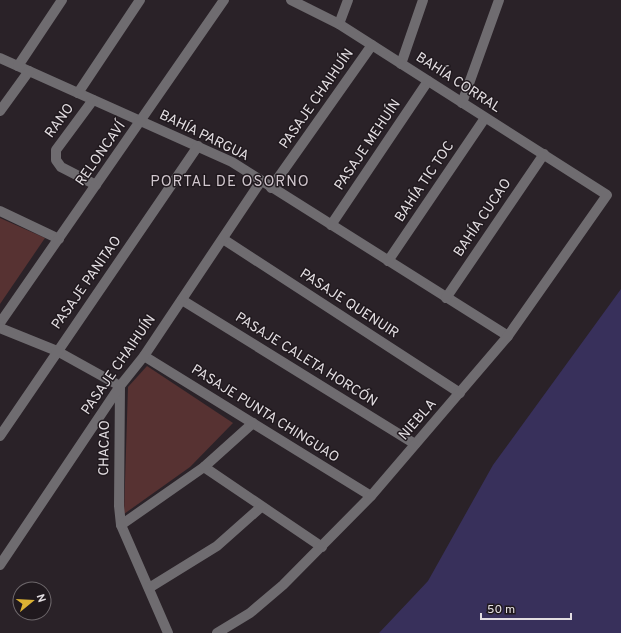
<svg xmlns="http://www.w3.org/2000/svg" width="621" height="633" font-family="Overpass,sans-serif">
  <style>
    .green { fill: #573232 }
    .water { fill: #38305b }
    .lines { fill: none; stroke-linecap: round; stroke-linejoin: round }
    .minor { stroke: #6f6c70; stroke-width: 10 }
    .labels { text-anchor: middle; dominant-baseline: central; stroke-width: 3; stroke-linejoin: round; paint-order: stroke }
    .street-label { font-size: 14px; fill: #e3dee2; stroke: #20191e }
    .neighbourhood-label { font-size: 15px; letter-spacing: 1px; fill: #d0c6cd; stroke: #20191e }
  </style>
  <rect width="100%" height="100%" fill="#2a2228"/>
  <g class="green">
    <path d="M 0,218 L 45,238 L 0,304 Z"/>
    <path d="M 147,366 L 233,423 L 190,467 L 124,514 L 128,387 Z"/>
  </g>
  <path class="water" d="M 621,289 L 621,633 L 379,633 L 428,581 L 493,465 Z"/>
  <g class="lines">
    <g class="minor">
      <path d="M 339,24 L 348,0"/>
      <path d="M 0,58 L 232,162 L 508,336"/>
      <path d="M 401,64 L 423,0"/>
      <path d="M 18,66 L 62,0"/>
      <path d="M 78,93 L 140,0"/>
      <path d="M 93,100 L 56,150 L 56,160 L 61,167 L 96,185"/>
      <path d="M 462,103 L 499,0"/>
      <path d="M 0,111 L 29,71"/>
      <path d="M 271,188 L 372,45"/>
      <path d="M 0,211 L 59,239"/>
      <path d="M 331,225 L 428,81"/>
      <path d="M 223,239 L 460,393"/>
      <path d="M 388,261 L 485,118"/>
      <path d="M 446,298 L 544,154"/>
      <path d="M 182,300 L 415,444"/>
      <path d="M 0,323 L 224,0"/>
      <path d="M 0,328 L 57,351 L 120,386 L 119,506 L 121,525 L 168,633"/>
      <path d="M 144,356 L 371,496"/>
      <path d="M 0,436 L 198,146"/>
      <path d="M 204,467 L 322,547"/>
      <path d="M 121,525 L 204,467 L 253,423"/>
      <path d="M 0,565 L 120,386 L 144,356 L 261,181"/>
      <path d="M 149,588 L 217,546 L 261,507"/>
      <path d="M 217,633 L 250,613 L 283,585 L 371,496 L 508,336 L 607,195 L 339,24 L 291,0"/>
    </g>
  </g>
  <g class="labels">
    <g class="street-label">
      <text transform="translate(458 83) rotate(33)">BAHÍA CORRAL</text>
      <text transform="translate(317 99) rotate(-55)">PASAJE CHAIHUÍN</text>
      <text transform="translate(60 121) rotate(-54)">RANO</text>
      <text transform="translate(204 136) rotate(26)">BAHÍA PARGUA</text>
      <text transform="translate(368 145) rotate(-56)">PASAJE MEHUÍN</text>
      <text transform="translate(101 154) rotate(-55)">RELONCAVÍ</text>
      <text transform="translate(425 182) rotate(-56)">BAHÍA TIC TOC</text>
      <text transform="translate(483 218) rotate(-56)">BAHÍA CUCAO</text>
      <text transform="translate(87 283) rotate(-55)">PASAJE PANITAO</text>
      <text transform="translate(349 304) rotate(33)">PASAJE QUENUIR</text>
      <text transform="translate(306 360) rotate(32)">PASAJE CALETA HORCÓN</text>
      <text transform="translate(119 365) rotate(-55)">PASAJE CHAIHUÍN</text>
      <text transform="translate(265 414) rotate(32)">PASAJE PUNTA CHINGUAO</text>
      <text transform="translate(418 420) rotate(-49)">NIEBLA</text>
      <text transform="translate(105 448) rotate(-89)">CHACAO</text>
    </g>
    <g class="neighbourhood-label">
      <text x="230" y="182">PORTAL DE OSORNO</text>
    </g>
  </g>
  <g transform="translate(32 601) rotate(72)"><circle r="19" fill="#20191e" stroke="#6e686c"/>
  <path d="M0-3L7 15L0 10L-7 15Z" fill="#dcb233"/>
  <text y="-6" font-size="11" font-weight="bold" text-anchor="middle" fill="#e3dee2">N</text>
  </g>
  <path d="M481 613v6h90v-6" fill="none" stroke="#e3dee2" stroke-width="2"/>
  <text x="487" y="613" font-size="12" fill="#e3dee2" stroke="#20191e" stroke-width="3" paint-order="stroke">50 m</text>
</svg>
